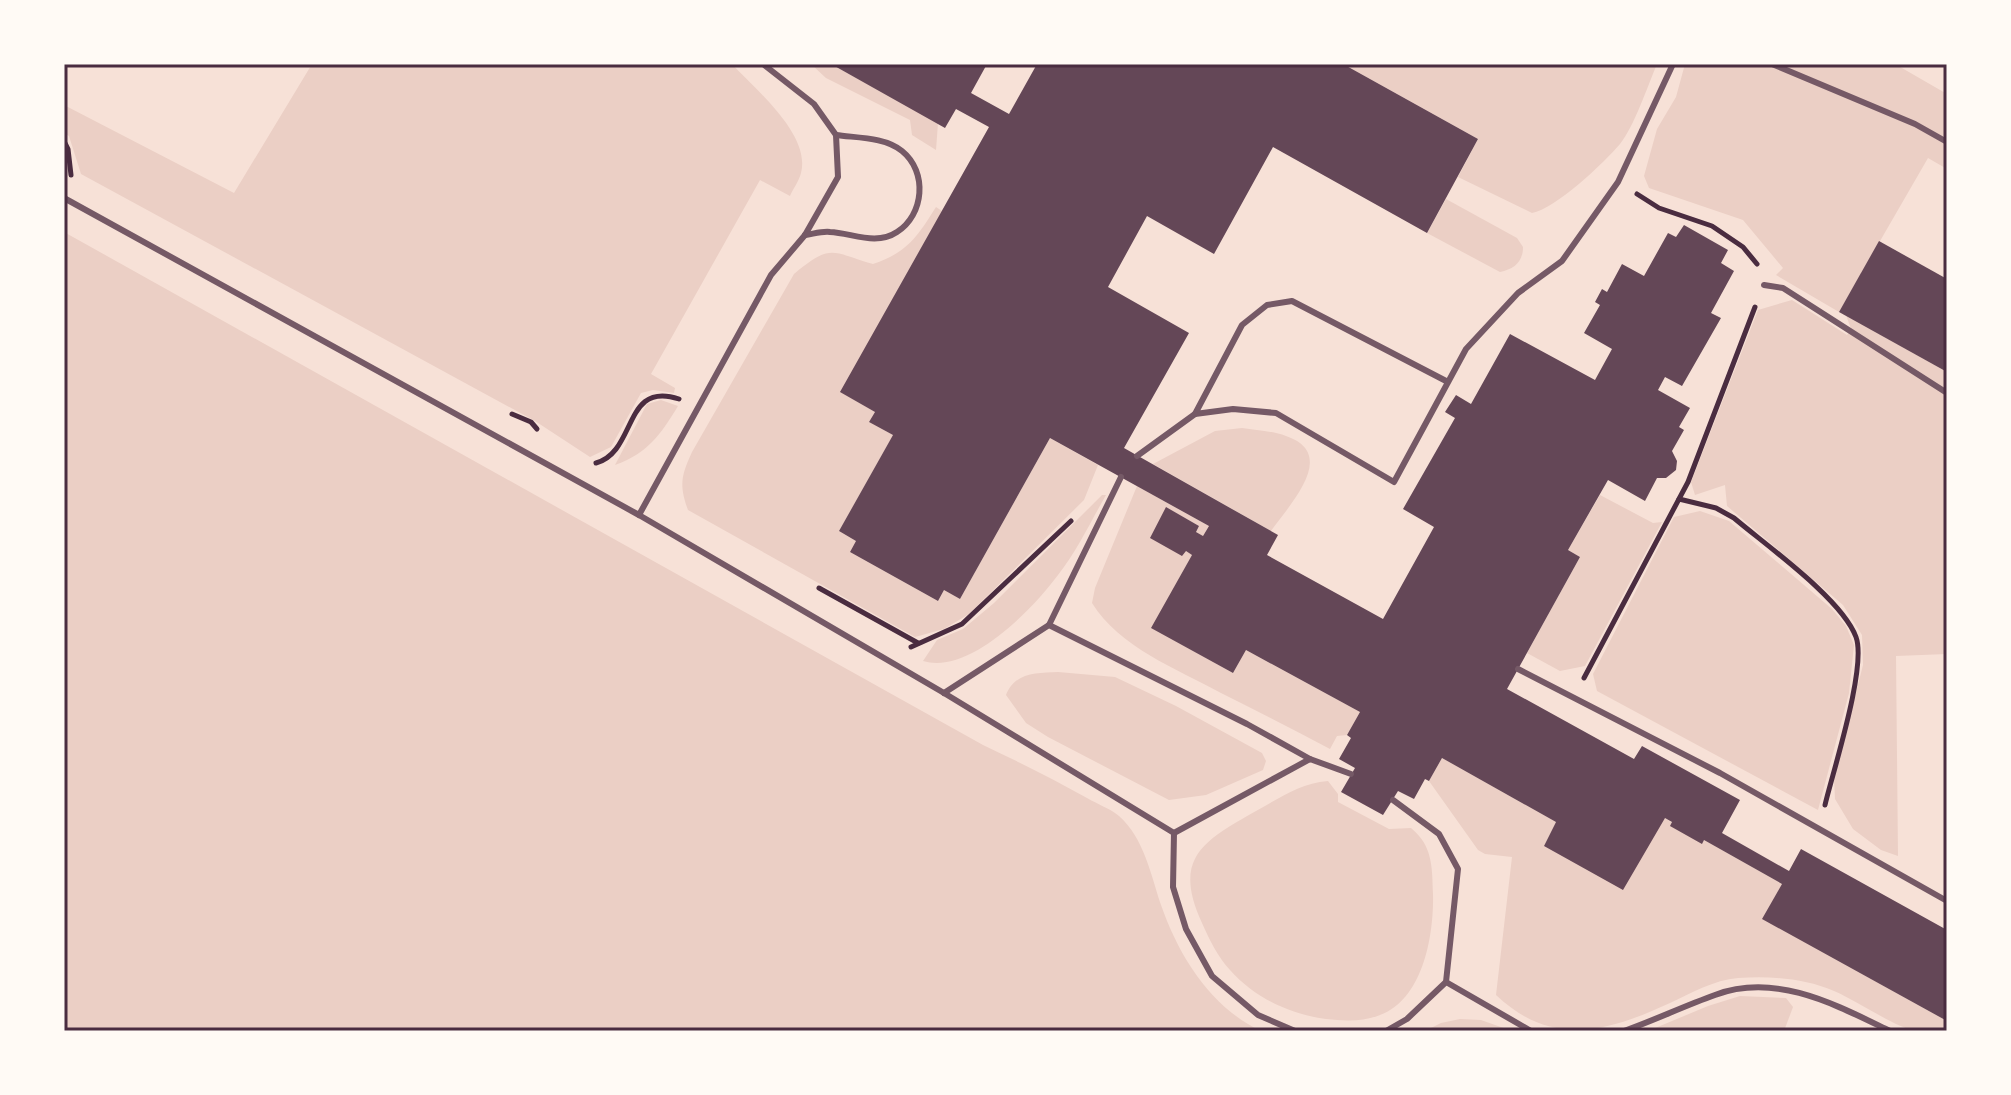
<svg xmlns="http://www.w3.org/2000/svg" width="2011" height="1095" font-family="Signika,sans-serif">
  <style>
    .green { fill: #ebcfc5 }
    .building { fill: #644757 }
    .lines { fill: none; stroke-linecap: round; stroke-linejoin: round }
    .path { stroke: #4a2c40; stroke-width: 5 }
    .service { stroke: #755966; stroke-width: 6 }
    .neatline { fill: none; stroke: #4a2c40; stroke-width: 3 }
  </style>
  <rect width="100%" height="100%" fill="#f7e1d7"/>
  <g class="green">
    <path d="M 312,64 L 732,64 C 756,90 811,135 801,173 C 799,181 793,189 790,196 L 760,180 L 651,374 L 675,388 L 674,393 L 653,390 L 641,393 L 611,447 L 590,457 L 535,421 L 81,174 L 69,136 L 64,133 L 64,105 L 234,193 Z"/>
    <path d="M 811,64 L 831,64 L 938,123 L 936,150 L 912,135 L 910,120 L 826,78 Z"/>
    <path d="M 1343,64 L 1492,66 L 1499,64 L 1657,64 C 1648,85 1634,127 1620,144 C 1604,163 1555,209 1532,213 L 1458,177 L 1478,139 Z"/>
    <path d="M 1685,64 L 1895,64 L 1947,94 L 1947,169 L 1928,158 L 1839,312 L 1776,275 L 1783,268 L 1743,220 L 1649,188 L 1644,176 L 1657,129 L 1676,97 Z"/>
    <path d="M 1446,199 L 1517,238 L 1523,247 C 1523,262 1514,269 1500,272 L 1427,233 Z"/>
    <path d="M 936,207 L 942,211 L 841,392 L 875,412 L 869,422 L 893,435 L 839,531 L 856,541 L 850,552 L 938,601 L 944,590 L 960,599 L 1050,438 L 1098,465 L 1084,500 L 969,614 L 944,629 L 915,637 L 688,510 C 679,485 681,476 692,452 L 794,274 C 831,243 831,252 873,264 C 908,252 917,237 936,207 Z"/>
    <path d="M 64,232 L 983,745 C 1019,762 1053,779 1087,798 C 1097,804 1111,809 1119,816 C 1144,838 1151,875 1161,905 C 1179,956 1210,1007 1261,1031 L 64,1031 Z"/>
    <path d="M 1792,300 L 1847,335 L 1851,329 L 1846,315 L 1947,372 L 1947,654 L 1896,656 L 1898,856 L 1881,850 L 1853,829 L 1835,799 L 1834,779 L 1863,665 L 1862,635 L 1843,605 L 1727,506 L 1725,485 L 1695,495 L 1691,482 L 1758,310 Z"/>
    <path d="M 661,400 L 678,406 C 661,434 648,453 615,465 L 647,404 Z"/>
    <path d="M 1242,428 C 1256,430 1272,431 1286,436 C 1339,454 1290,504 1271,531 L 1153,464 L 1215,431 Z"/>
    <path d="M 1137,486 L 1209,526 L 1203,536 L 1196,532 L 1199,526 L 1167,508 L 1186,551 L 1192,555 L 1152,628 L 1233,673 L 1246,650 L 1360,712 L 1347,735 L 1337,736 L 1330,749 C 1294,730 1257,711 1221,693 C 1177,669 1119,647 1092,603 L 1095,588 Z"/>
    <path d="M 1102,495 L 1106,495 C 1091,521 1077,551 1058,575 C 1032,610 969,675 923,661 L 937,640 L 963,629 L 994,603 Z"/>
    <path d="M 1600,495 L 1653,523 L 1662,522 L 1585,666 L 1560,671 L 1527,653 L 1580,557 L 1568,550 Z"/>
    <path d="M 1700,511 L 1729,521 L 1832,609 L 1846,626 L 1854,645 L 1849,693 L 1818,810 L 1597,691 L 1593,674 L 1674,517 Z"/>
    <path d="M 1058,672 L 1115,677 L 1176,706 L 1262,753 L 1266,761 L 1263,770 L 1206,795 L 1169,800 L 1048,737 L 1026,723 L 1006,695 C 1015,672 1037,673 1058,672 Z"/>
    <path d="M 1442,758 L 1556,822 L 1544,846 L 1665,818 L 1702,843 L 1704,840 L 1782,884 L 1763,919 L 1947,1021 L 1947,1031 C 1937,1031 1926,1033 1916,1031 C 1896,1028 1856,1000 1834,991 C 1804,978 1771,976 1738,978 C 1714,980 1691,993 1670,1003 C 1607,1032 1552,1048 1496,995 L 1512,857 L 1485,854 L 1478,850 L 1429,781 Z"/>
    <path d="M 1328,781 L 1338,794 L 1338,802 L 1389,829 L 1411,828 C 1433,846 1432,867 1433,894 C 1434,933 1424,999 1380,1015 C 1363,1022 1344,1021 1326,1019 C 1289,1014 1255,998 1230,970 C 1218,957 1209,939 1202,923 C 1172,858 1203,841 1256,811 C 1280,798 1300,783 1328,781 Z"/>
    <path d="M 1740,996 L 1786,998 L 1793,1007 L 1784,1031 L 1648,1031 L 1708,1006 Z"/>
    <path d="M 1460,1019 L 1481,1020 L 1512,1031 L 1425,1031 L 1441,1023 Z"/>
  </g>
  <g class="building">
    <path d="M 831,64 L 987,64 L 971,93 L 1009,114 L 1037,64 L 1343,64 L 1478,139 L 1427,233 L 1273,147 L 1214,254 L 1147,216 L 1108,287 L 1189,333 L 1124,448 L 1278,535 L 1267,555 L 1383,619 L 1434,527 L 1403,509 L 1455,418 L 1445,412 L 1456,395 L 1471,404 L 1510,334 L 1595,380 L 1612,349 L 1584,333 L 1600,305 L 1595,302 L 1602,289 L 1607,292 L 1622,264 L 1644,276 L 1668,233 L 1676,237 L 1684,225 L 1728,250 L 1721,263 L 1734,271 L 1711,313 L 1721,318 L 1682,386 L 1665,377 L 1658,390 L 1690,408 L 1679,427 L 1684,430 L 1672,451 L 1677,461 L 1676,470 L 1666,478 L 1657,478 L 1645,501 L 1608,480 L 1568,550 L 1580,557 L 1507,689 L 1634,759 L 1642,746 L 1740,800 L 1722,833 L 1789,871 L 1801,849 L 1947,930 L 1947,1021 L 1762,919 L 1782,884 L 1704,840 L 1702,844 L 1670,826 L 1672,822 L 1665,818 L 1623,890 L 1544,846 L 1556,822 L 1442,758 L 1429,781 L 1425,779 L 1414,799 L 1398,791 L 1383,815 L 1341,792 L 1355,768 L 1339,759 L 1351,738 L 1347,735 L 1360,712 L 1246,650 L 1233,673 L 1151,628 L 1192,555 L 1186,551 L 1182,556 L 1150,538 L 1166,507 L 1199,526 L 1196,532 L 1203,536 L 1209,526 L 1050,438 L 960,599 L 944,590 L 938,601 L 850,552 L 856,541 L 839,531 L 893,435 L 869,422 L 875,412 L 840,392 L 989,127 L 956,109 L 945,128 Z"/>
    <path d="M 1879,241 L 1947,279 L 1947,372 L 1839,312 Z"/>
  </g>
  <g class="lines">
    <g class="path">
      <path d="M 64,141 L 68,149 L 71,175"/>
      <path d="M 1637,194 L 1659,208 L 1712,226 L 1743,247 L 1757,264"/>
      <path d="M 512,414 L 531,422 L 537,429"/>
      <path d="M 596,463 C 637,452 623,380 679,399"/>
      <path d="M 1679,499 L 1716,508 L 1734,518 C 1767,546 1842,599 1856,637 C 1867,667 1833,771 1825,805"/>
      <path d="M 819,588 L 918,643"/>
      <path d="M 911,647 L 962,624 L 1071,521"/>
      <path d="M 1584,678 L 1688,482 L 1755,307"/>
    </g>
    <g class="service">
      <path d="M 1772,64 L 1915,124 L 1947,142"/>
      <path d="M 64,198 L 639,515 L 771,275 L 805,235 L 838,177 L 836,135 L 814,104 L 763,64"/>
      <path d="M 805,235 C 813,234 822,231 830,232 C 852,233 876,246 897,232 C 924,215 928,172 902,151 C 885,137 857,138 836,135"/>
      <path d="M 1764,285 L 1783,288 L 1947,393"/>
      <path d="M 1448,382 L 1292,301 L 1267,305 L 1242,325 L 1195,414 L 1233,409 L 1276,413 L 1394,482 L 1466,349 L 1518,293 L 1562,261 L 1618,182 L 1673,64"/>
      <path d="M 1137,456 L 1195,414"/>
      <path d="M 639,515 L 944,693 L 1174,833 L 1310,759 L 1351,774"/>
      <path d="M 1049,625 L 1121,477"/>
      <path d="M 1518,669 L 1720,773 L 1947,901"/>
      <path d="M 944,693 L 1049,625 L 1247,724 L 1310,759"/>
      <path d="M 1174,833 L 1173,887 L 1186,929 L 1212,976 L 1258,1015 L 1295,1031"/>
      <path d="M 1446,982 L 1531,1031"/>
      <path d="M 1386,1031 L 1407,1019 L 1446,982 L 1458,869 L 1439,834 L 1393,800"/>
      <path d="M 1624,1031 C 1655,1020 1684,1006 1715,995 C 1776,972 1836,1005 1890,1031"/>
    </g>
  </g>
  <rect width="2011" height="1095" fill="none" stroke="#fffaf5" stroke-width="132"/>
  <rect x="66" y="66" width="1879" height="963" class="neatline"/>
</svg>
